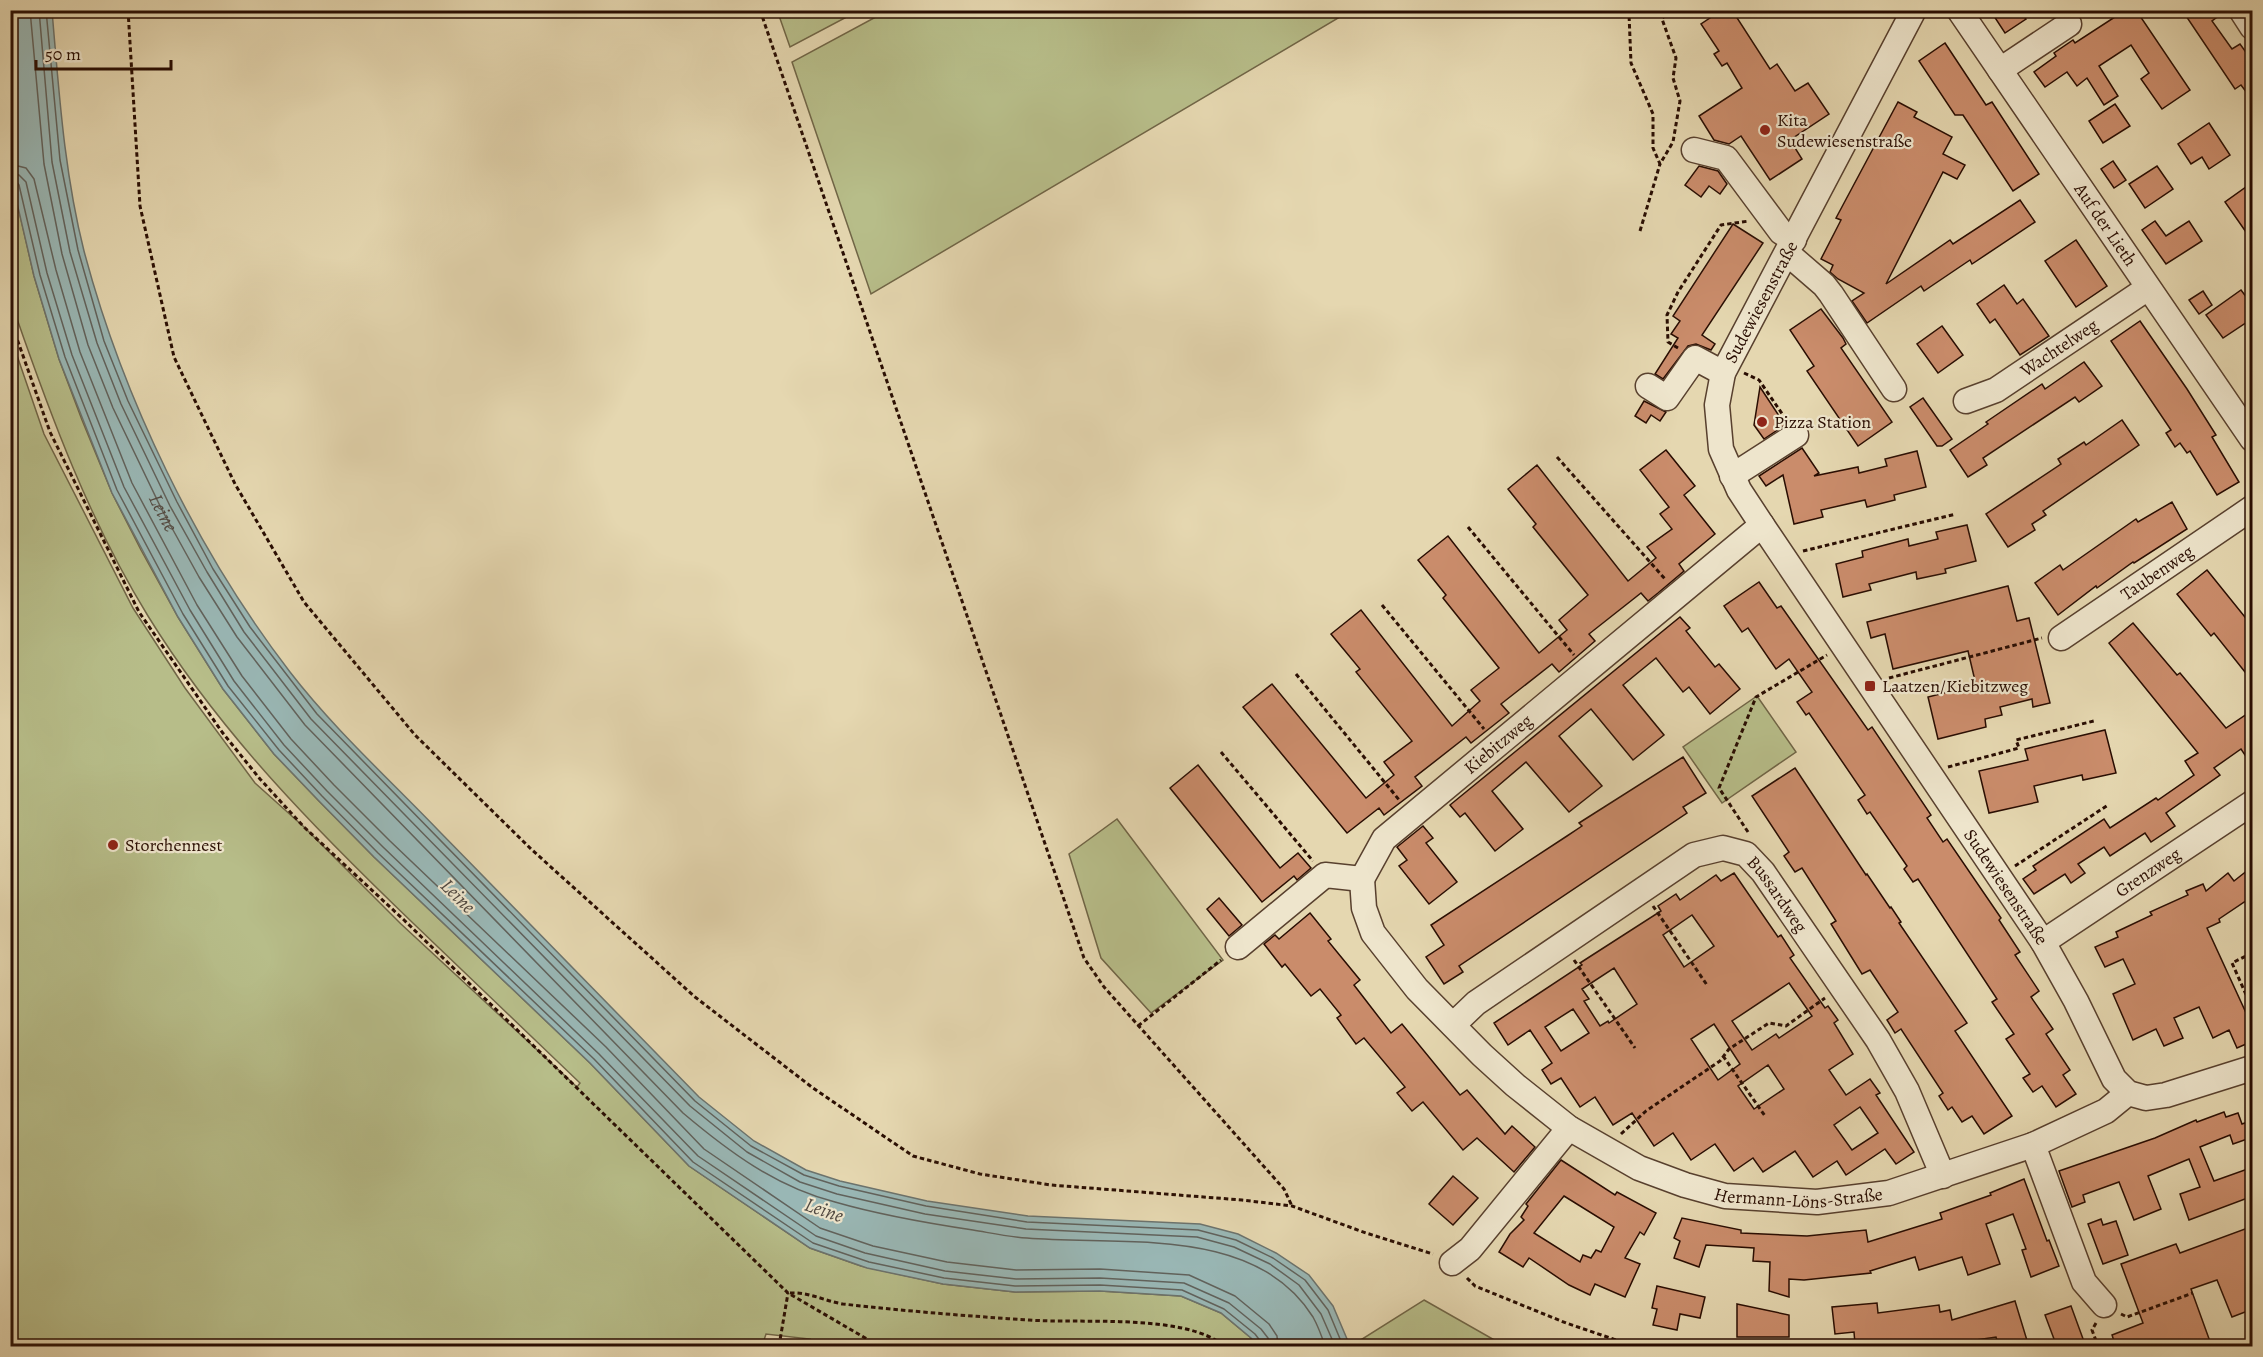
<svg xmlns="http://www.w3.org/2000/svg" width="2263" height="1357" font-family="Alegreya,serif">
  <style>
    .green { fill: #b7bd89; stroke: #706546; stroke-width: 1.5 }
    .water { fill: #99b7b5; stroke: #6c736d; stroke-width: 1.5 }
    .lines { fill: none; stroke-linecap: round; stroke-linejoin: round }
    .shore { stroke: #61625c; stroke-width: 1.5 }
    .building { fill: #ca8c6b; stroke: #290d02; stroke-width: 1.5; fill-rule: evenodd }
    .minor-casing { stroke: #58402e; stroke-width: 27 }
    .path { stroke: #290d02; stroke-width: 3; stroke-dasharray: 4.5 3; stroke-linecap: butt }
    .minor { stroke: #eee5cc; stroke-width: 24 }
    .poi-dot { fill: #8f2418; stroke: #eee5cc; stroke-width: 2 }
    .labels { text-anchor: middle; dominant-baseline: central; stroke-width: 4.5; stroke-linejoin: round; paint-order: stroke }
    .poi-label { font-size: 18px; fill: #290d02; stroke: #eee5cc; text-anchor: start }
    .street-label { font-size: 18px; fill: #290d02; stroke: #eee5cc }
    .water-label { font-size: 20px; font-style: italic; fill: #504841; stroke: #eee5cc }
  </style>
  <rect width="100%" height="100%" fill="#e5d7b0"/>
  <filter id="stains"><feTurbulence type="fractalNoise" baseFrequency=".00333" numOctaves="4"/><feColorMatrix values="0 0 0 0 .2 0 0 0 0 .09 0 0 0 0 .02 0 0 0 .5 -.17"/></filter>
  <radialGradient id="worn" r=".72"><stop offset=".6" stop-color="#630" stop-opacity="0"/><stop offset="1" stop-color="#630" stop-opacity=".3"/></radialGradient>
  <g class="green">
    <path d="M 777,10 L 858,10 L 858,11 L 790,47 Z"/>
    <path d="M 887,11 L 887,10 L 1350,11 L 871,294 L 792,62 Z"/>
    <path d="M 10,171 L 34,276 L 59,359 L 82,420 L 112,493 L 141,550 L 178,617 L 223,689 L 274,754 L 318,800 L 374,857 L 590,1063 L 689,1166 L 810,1248 L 861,1266 L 943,1284 L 1015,1292 L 1100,1291 L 1181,1296 L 1221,1313 L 1251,1338 L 1257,1346 L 806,1346 L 810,1339 L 766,1334 L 762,1346 L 11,1346 L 11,338 L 44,434 L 133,608 L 185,688 L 255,783 L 304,827 L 401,924 L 577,1087 L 580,1083 C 525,1030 470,978 415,925 C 316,830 220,733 148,616 C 90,522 51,417 15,313 L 10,291 Z"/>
    <path d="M 1757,696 L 1796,752 L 1722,803 L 1683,747 Z"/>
    <path d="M 1117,819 L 1223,960 L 1151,1013 L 1101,958 L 1069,854 Z"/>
    <path d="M 1424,1300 L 1505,1346 L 1351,1346 Z"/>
  </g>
  <path class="water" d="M 10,11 L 52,11 C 59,91 64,172 84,251 C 123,398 197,551 290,672 C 334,729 388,778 438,830 C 525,919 612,1008 699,1097 L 754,1141 L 806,1170 L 840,1181 L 927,1201 L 1028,1216 L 1200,1224 L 1238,1234 L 1276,1253 L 1309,1275 L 1333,1306 L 1350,1346 L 1257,1346 L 1251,1338 L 1221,1313 L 1181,1296 L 1100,1291 L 1015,1292 L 943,1284 L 867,1268 L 810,1248 L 689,1166 L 590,1063 L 374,857 L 318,800 L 274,754 L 223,689 L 178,617 L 112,493 L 59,359 L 34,276 L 13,186 L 10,171 Z"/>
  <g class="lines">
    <g class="shore">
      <path id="s1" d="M 30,10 L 44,164 L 62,254 L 88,345 L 113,408 L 162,510 L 199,577 L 237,637 L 305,725 L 683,1113 C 728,1151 776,1187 835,1202 C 880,1215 926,1223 973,1230 C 991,1233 1009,1237 1027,1238 C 1120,1246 1255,1224 1313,1317 C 1318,1326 1322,1337 1325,1346"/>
      <path d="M 39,10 L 52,162 L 70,252 L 97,343 L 121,404 L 170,506 L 207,572 L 244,632 L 311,719 L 690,1106 L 747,1152 L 800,1182 L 837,1194 L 925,1214 L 1026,1229 L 1197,1237 L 1234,1247 L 1270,1264 L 1299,1285 L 1321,1314 L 1335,1346"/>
      <path d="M 46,10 L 60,160 L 78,250 L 104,341 L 128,401 L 177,502 L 213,569 L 250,627 L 317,714 L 695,1101 L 751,1146 L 804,1175 L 839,1186 L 926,1206 L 1027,1222 L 1198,1230 L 1236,1240 L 1273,1258 L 1305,1280 L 1328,1310 L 1343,1346"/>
      <path d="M 10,164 L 26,168 L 34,179 L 56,270 L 80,352 L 132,483 L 197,605 L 242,676 L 291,739 L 334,785 L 390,841 L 606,1047 L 704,1149 L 820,1228 L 873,1246 L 947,1262 L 1016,1270 L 1100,1269 L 1189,1275 L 1235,1296 L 1269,1324 L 1277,1336 L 1278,1346"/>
      <path d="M 10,173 L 19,175 L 26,182 L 47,273 L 72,355 L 124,487 L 190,610 L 234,681 L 284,745 L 327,791 L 383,847 L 599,1054 L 698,1156 L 816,1236 L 865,1253 L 945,1271 L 1016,1279 L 1100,1278 L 1184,1283 L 1229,1303 L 1261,1329 L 1268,1338 L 1269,1346"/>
      <path d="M 10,180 L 16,181 L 19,185 L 40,275 L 65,357 L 117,490 L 183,614 L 228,686 L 279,750 L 322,796 L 378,853 L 594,1059 L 693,1162 L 813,1243 L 869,1262 L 944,1278 L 1015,1286 L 1100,1285 L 1182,1290 L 1224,1309 L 1255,1334 L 1261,1342 L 1262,1346"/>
    </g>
  </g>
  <g class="building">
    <path d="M 1722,10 L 1732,10 L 1770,69 L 1777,64 L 1795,91 L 1808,83 L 1829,114 L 1790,140 L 1802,159 L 1770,180 L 1741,136 L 1729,144 L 1714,140 L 1699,116 L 1742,88 L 1727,63 L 1722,66 L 1714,54 L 1719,51 L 1701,24 Z"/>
    <path d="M 1990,10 L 2020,10 L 2026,19 L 2005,33 Z"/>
    <path d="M 2114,10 L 2136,10 L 2190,90 L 2162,109 L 2141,79 L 2149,73 L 2131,45 L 2099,66 L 2118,96 L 2104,105 L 2087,78 L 2077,86 L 2067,72 L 2045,87 L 2034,72 L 2056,56 L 2054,53 L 2073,40 L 2075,43 L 2118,15 Z"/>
    <path d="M 2182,10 L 2227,10 L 2212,21 L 2232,49 L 2240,44 L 2253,62 L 2253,101 L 2241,85 L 2235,89 Z"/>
    <path d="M 1945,43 L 1986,105 L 1992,102 L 2039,174 L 2013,191 L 1963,115 L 1955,115 L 1919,61 Z"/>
    <path d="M 1898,102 L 1917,112 L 1914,117 L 1952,137 L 1943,154 L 1965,165 L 1957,179 L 1943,172 L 1886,284 L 1950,240 L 1953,244 L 2020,200 L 2035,222 L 1972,264 L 1970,260 L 1924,291 L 1921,286 L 1867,323 L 1852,301 L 1864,293 L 1838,279 L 1830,272 L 1833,265 L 1821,259 L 1841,220 L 1836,218 Z"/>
    <path d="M 2115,104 L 2130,126 L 2103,143 L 2089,121 Z"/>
    <path d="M 2209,123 L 2230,155 L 2209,169 L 2202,157 L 2191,164 L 2178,144 Z"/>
    <path d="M 2113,161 L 2126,180 L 2114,188 L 2101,169 Z"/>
    <path d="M 1699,166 L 1718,171 L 1727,184 L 1720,194 L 1709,186 L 1701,197 L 1685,185 Z"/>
    <path d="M 2157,166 L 2173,189 L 2145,208 L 2129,184 Z"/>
    <path d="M 2253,182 L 2253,242 L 2225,202 Z"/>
    <path d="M 2155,221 L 2166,236 L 2189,221 L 2202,241 L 2166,264 L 2142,230 Z"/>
    <path d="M 1733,224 L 1763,243 L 1702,335 L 1715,344 L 1711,350 L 1696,344 L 1688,346 L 1663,379 L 1655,374 L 1678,338 L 1671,334 L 1680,321 L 1673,316 Z"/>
    <path d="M 2076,240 L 2107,286 L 2076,307 L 2045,261 Z"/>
    <path d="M 2004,285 L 2017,304 L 2023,299 L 2049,336 L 2020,355 L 1995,319 L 1990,323 L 1977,304 Z"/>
    <path d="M 2241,290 L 2253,306 L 2253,318 L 2223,338 L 2206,315 Z"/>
    <path d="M 2203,291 L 2212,305 L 2199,314 L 2189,300 Z"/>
    <path d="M 1821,309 L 1843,338 L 1846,344 L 1841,348 L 1892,422 L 1858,446 L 1807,371 L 1814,366 L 1790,330 Z"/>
    <path d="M 2140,321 L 2187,389 L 2216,435 L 2212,437 L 2239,482 L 2217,495 L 2190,451 L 2187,453 L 2180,443 L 2175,447 L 2166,433 L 2171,430 L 2111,341 Z"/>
    <path d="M 1942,326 L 1963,355 L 1938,373 L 1917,344 Z"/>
    <path d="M 2084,362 L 2102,386 L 2079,402 L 2075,397 L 1983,458 L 1987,465 L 1968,477 L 1950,450 L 1988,424 L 1986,422 L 2042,384 L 2045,389 Z"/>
    <path d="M 1760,387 L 1785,425 L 1764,439 L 1754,425 Z"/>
    <path d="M 1923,398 L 1952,439 L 1942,446 L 1937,446 L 1910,407 Z"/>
    <path d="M 1644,401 L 1666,412 L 1660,421 L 1651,415 L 1646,423 L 1635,416 Z"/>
    <path d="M 2122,420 L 2139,445 L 2043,511 L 2046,515 L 2032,524 L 2035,530 L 2008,547 L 1986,514 L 2061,464 L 2058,459 L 2084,442 L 2086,445 Z"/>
    <path d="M 1802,448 L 1819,473 L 1814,476 L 1858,467 L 1859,473 L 1887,466 L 1885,459 L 1917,451 L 1926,487 L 1894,495 L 1895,500 L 1867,507 L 1865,500 L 1821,510 L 1823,517 L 1794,524 L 1783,475 L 1766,486 L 1759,476 Z"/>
    <path d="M 1666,450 L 1695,486 L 1684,495 L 1715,534 L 1679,564 L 1684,571 L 1658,593 L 1648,601 L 1641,593 L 1589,634 L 1595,641 L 1559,672 L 1552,664 L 1501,704 L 1509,713 L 1471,743 L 1466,737 L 1415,777 L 1422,786 L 1384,815 L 1379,808 L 1347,833 L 1243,707 L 1272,684 L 1366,798 L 1394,775 L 1384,762 L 1412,741 L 1356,672 L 1360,669 L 1331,634 L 1361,610 L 1452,726 L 1480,701 L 1471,690 L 1499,668 L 1443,598 L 1446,595 L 1418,560 L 1448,536 L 1539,653 L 1567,630 L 1559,620 L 1588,595 L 1533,527 L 1536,524 L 1508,489 L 1537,465 L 1628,581 L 1656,558 L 1647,547 L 1672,529 L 1660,514 L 1669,507 L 1640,470 Z"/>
    <path d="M 2172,502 L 2187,529 L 2134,563 L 2133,562 L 2097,588 L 2096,586 L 2058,615 L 2035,583 L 2060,565 L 2063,570 L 2136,519 L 2138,522 Z"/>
    <path d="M 1967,525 L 1976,561 L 1945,569 L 1946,573 L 1917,579 L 1916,572 L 1869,584 L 1871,590 L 1843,597 L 1836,564 L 1863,557 L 1862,551 L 1908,539 L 1909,546 L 1938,539 L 1936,532 Z"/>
    <path d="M 2207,570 L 2253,627 L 2253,682 L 2214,633 L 2211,636 L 2177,594 Z"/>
    <path d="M 1759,582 L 1777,608 L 1781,606 L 1868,730 L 1872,727 L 1931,815 L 1927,818 L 1943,842 L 1947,839 L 2001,918 L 1999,920 L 2020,952 L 2015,955 L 2039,991 L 2031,997 L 2053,1029 L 2046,1034 L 2070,1070 L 2063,1075 L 2076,1094 L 2056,1107 L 2042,1086 L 2033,1092 L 2023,1078 L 2030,1074 L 2006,1039 L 2014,1034 L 1992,1002 L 1997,999 L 1918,879 L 1913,882 L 1904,869 L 1907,866 L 1870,812 L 1867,814 L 1858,800 L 1865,795 L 1809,713 L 1806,715 L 1797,702 L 1812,692 L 1789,659 L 1776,669 L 1748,628 L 1742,632 L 1724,606 Z"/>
    <path d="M 2008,586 L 2017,621 L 2029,618 L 2050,703 L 2033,707 L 2032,699 L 2000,707 L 2002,715 L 1985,719 L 1986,727 L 1938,739 L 1928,697 L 1976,685 L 1968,651 L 1893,669 L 1885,634 L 1871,638 L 1867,622 Z"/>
    <path d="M 1680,617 L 1690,628 L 1686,631 L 1715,667 L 1719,664 L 1740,689 L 1710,714 L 1689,687 L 1683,692 L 1656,658 L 1623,685 L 1664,735 L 1633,760 L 1591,709 L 1559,736 L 1602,786 L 1569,812 L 1526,762 L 1492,791 L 1523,829 L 1495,851 L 1465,813 L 1460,817 L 1450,805 Z"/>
    <path d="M 2133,623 L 2177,675 L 2180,673 L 2226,728 L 2253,710 L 2253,767 L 2241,749 L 2214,768 L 2220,775 L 2166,813 L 2175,826 L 2151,842 L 2145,833 L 2110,856 L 2104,847 L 2078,864 L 2085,873 L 2071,883 L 2065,874 L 2034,894 L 2023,879 L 2036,870 L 2033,866 L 2104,819 L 2110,828 L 2156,798 L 2158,800 L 2194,775 L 2185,761 L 2198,753 L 2109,643 Z"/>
    <path d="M 2105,730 L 2116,773 L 2083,780 L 2082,775 L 2034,786 L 2038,802 L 1989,813 L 1979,771 L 2028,760 L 2025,749 Z"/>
    <path d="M 1683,757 L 1706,793 L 1683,807 L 1687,813 L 1459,966 L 1463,972 L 1444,984 L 1426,957 L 1444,945 L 1431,925 L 1567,836 L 1582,826 L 1579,823 Z"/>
    <path d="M 1198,765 L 1280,868 L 1298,853 L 1311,868 L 1297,880 L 1294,876 L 1262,902 L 1170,788 Z"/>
    <path d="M 1795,768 L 1866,875 L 1867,874 L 1890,908 L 1891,907 L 1901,922 L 1899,923 L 1967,1023 L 1955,1031 L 2012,1116 L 1984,1134 L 1972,1116 L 1962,1122 L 1952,1107 L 1948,1110 L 1939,1096 L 1943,1093 L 1901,1029 L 1895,1033 L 1887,1020 L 1898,1012 L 1870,970 L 1862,974 L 1831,924 L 1836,921 L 1802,868 L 1795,872 L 1784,856 L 1789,852 L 1752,796 Z"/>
    <path d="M 1423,826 L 1433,838 L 1426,843 L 1457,882 L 1429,904 L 1399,866 L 1407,860 L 1397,847 Z"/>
    <path d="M 2253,866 L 2253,896 L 2219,919 L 2220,922 L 2207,928 L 2253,1028 L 2253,1041 L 2237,1048 L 2229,1030 L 2213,1038 L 2199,1007 L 2174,1018 L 2183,1038 L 2164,1046 L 2156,1029 L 2133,1040 L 2113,994 L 2135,984 L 2123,959 L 2105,967 L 2095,947 L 2118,937 L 2116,932 L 2152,915 L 2150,912 L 2188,895 L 2186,891 L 2203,884 L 2206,891 L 2228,873 L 2234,881 Z"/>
    <path d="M 1734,873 L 1778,937 L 1781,935 L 1794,955 L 1790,958 L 1825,1008 L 1828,1006 L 1838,1020 L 1834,1023 L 1853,1054 L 1829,1070 L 1846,1095 L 1870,1079 L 1880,1093 L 1876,1095 L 1914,1152 L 1896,1164 L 1885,1149 L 1846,1175 L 1837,1161 L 1813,1177 L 1795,1151 L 1763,1172 L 1753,1158 L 1734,1171 L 1715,1144 L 1691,1160 L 1673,1133 L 1654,1146 L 1632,1113 L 1613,1125 L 1595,1097 L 1580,1107 L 1561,1078 L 1551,1084 L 1542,1070 L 1552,1063 L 1530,1030 L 1508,1045 L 1494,1023 L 1582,965 L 1580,963 L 1661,911 L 1658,906 L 1676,894 L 1680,900 L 1716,875 L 1721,881 ZM 1692,915 L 1714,946 L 1684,967 L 1663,935 ZM 1614,968 L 1637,1004 L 1609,1023 L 1608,1021 L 1600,1026 L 1584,1001 L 1589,999 L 1582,989 ZM 1789,983 L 1812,1016 L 1779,1038 L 1776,1034 L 1752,1050 L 1732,1021 ZM 1573,1009 L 1589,1033 L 1561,1051 L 1545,1027 ZM 1714,1024 L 1740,1064 L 1718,1080 L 1691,1039 ZM 1768,1065 L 1784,1089 L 1754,1109 L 1738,1086 ZM 1860,1107 L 1878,1133 L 1852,1150 L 1834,1125 Z"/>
    <path d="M 1219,898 L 1242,925 L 1229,936 L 1207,909 Z"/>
    <path d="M 1310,913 L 1331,939 L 1328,941 L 1360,980 L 1354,985 L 1391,1033 L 1402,1024 L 1460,1095 L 1467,1090 L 1505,1134 L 1512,1126 L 1535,1147 L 1514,1172 L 1477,1138 L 1463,1150 L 1423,1102 L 1412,1111 L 1397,1093 L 1405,1087 L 1364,1038 L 1356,1044 L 1337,1018 L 1341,1015 L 1320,989 L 1311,996 L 1285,964 L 1282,967 L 1264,944 L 1275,935 L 1279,939 Z"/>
    <path d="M 2224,1112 L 2226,1117 L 2238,1113 L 2242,1124 L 2253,1120 L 2253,1137 L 2233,1144 L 2230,1135 L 2200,1147 L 2214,1181 L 2253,1167 L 2253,1196 L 2189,1220 L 2180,1194 L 2200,1187 L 2189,1159 L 2148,1176 L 2161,1209 L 2134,1220 L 2119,1182 L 2083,1195 L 2085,1202 L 2072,1207 L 2059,1171 L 2155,1138 L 2196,1120 L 2197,1122 Z"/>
    <path d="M 1561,1160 L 1615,1195 L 1617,1192 L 1656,1213 L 1644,1235 L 1640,1232 L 1625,1258 L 1640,1264 L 1625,1297 L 1595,1284 L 1590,1295 L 1569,1285 L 1529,1258 L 1523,1267 L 1499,1252 L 1510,1234 L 1524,1220 L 1521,1217 L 1528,1206 L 1526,1204 ZM 1564,1196 L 1614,1227 L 1601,1252 L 1596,1250 L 1591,1258 L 1583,1255 L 1580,1262 L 1534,1233 Z"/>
    <path d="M 1453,1176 L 1478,1198 L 1453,1225 L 1429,1204 Z"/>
    <path d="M 2024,1179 L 2047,1241 L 2049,1240 L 2059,1266 L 2031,1277 L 2022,1250 L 2026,1249 L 2013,1214 L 1986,1224 L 2000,1264 L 1968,1275 L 1962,1257 L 1919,1270 L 1915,1257 L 1870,1271 L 1871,1273 L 1804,1280 L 1789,1279 L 1789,1297 L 1769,1291 L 1770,1262 L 1753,1261 L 1754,1248 L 1706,1245 L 1699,1267 L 1674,1258 L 1680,1241 L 1674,1238 L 1682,1218 L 1741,1230 L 1741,1233 L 1807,1236 L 1866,1230 L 1868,1242 L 1942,1219 L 1940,1213 L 1991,1195 L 1990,1193 Z"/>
    <path d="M 2101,1219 L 2103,1225 L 2116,1221 L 2128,1255 L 2103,1264 L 2088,1224 Z"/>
    <path d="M 2253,1226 L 2253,1309 L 2232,1317 L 2217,1280 L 2191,1289 L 2212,1347 L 2116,1347 L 2112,1335 L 2143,1323 L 2121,1264 L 2176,1244 L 2180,1253 Z"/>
    <path d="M 1657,1286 L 1705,1297 L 1700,1318 L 1680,1314 L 1677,1330 L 1653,1325 L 1657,1309 L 1652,1308 Z"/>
    <path d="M 2015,1301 L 2029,1347 L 1999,1347 L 1996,1337 L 1934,1346 L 1933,1341 L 1901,1345 L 1900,1340 L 1855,1344 L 1854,1332 L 1835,1334 L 1832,1307 L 1877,1303 L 1878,1313 L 1939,1305 L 1940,1312 L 1950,1310 L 1952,1320 Z"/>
    <path d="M 1737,1304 L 1789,1315 L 1789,1337 L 1737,1337 Z"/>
    <path d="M 2071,1306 L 2086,1347 L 2057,1347 L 2045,1315 Z"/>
  </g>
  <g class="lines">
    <g class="minor-casing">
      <g id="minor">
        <path id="s2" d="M 1914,10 L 1723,373 L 1717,405 L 1721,449 L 1739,490 L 1762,525 L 2043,942 L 2076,1001 L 2114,1079 L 2128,1093 L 2146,1098 L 2166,1095 L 2252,1068"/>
        <path id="s3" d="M 1959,10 L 2252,439"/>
        <path d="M 2241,10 L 2252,27"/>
        <path d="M 2000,70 L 2069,24"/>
        <path d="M 1694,150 L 1726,158 L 1781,232 L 1794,240"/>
        <path d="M 1787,253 L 1824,285 L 1831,294 L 1894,389"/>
        <path d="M 1648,386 L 1667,398 L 1695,358 L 1723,373"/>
        <path id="s4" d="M 1966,401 L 1996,390 L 2148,288"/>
        <path d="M 1732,476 L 1796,435"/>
        <path id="s5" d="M 2061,638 L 2252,508"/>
        <path id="s6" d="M 1362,879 L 1364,908 L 1373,933 L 1417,989 L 1482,1055 L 1515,1085 L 1569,1128 L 1639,1168 L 1685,1185 L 1725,1196 L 1817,1202 L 1889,1193 L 2033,1145 L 2106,1111 L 2128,1093"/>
        <path id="s7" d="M 1362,879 L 1384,839 L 1762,525"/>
        <path id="s8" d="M 2043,942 L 2252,803"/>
        <path d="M 1238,947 L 1325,875 L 1362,879"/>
        <path id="s9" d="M 1453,1025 L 1476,1003 L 1694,855 L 1723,848 L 1746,854 L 1763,872 L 1878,1040 L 1907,1091 L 1943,1176"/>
        <path d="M 2033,1145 L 2084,1282 L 2104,1305"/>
        <path d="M 1452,1263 L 1470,1249 L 1569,1128"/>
      </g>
    </g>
    <g class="path">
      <path d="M 128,10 L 140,206 L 174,357 L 235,484 L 304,602 L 415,735 L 531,849 L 695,997 L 813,1088 L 913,1156 L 980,1174 L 1051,1185 L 1242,1200 L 1292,1206 L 1366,1233 L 1433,1254"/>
      <path d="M 760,10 L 1084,958 L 1104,987 L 1284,1189 L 1292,1206"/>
      <path d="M 1626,10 L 1629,14 L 1631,63 L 1653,114 L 1653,148 L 1660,164 L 1673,142 L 1680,101 L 1673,78 L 1676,58 L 1662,19 L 1668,10"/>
      <path d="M 1640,231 L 1660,164"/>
      <path d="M 10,319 L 50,432 L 139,612 L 222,732 L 260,779 L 304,827 L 404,920 L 788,1293 L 879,1346"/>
      <path d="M 1678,348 L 1668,342 L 1667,315 L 1678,292 L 1721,225 L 1749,221"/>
      <path d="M 1744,373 L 1759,380 L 1785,418"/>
      <path d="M 1557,457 L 1665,579"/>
      <path d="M 1468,527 L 1574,655"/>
      <path d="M 1803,551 L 1956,514"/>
      <path d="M 1382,605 L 1484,729"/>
      <path d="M 1296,674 L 1400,801"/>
      <path d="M 1889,678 L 2042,638"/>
      <path d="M 1221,752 L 1313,861"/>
      <path d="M 1948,767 L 2019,748 L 2016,740 L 2094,721"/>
      <path d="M 1748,832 L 1719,788 L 1756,697 L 1827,655"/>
      <path d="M 2015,866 L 2108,805"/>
      <path d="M 1653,906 L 1707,985"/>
      <path d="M 2252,953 L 2232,963 L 2252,1008"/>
      <path d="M 1574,960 L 1635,1048"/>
      <path d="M 1138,1026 L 1221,960"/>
      <path d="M 1723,1056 L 1765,1116"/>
      <path d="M 1621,1134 L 1646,1111 L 1720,1061 L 1729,1049 L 1769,1023 L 1786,1026 L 1825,998"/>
      <path d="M 1467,1278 L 1475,1286 L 1566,1323 L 1634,1346"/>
      <path d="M 790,1293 C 809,1292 825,1301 843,1304 C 905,1311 967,1316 1029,1320 C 1081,1324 1185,1313 1224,1346"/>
      <path d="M 2121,1314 L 2127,1317 L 2193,1293"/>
      <path d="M 2096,1323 L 2092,1330 L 2098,1346"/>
      <path d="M 779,1346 L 788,1293"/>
    </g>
    <use href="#minor" class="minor"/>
  </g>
  <g class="poi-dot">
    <circle cx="1765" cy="130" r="6"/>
    <circle cx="1762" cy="422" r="6"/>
    <rect x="1864" y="680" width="12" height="12" rx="3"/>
    <circle cx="113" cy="845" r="6"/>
  </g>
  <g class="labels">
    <g class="poi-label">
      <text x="1777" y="120">Kita<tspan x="1777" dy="21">Sudewiesenstraße</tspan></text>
      <text x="1774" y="422">Pizza Station</text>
      <text x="1882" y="686">Laatzen/Kiebitzweg</text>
      <text x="125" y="845">Storchennest</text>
    </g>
    <g class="street-label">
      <text stroke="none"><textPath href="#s3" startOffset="260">Auf der Lieth</textPath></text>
      <text transform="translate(1761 302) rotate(-62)">Sudewiesenstraße</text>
      <text stroke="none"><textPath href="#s4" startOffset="108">Wachtelweg</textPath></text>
      <text stroke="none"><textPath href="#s5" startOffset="116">Taubenweg</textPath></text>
      <text stroke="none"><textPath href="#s7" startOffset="194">Kiebitzweg</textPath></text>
      <text stroke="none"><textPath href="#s8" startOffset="126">Grenzweg</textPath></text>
      <text stroke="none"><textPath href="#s2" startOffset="1010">Sudewiesenstraße</textPath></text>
      <text stroke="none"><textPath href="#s9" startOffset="400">Bussardweg</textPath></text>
      <text stroke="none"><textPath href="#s6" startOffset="578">Hermann-Löns-Straße</textPath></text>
    </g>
    <g class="water-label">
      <text stroke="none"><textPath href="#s1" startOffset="525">Leine</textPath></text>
      <text transform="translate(458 896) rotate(45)">Leine</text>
      <text transform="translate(824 1210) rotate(19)">Leine</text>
    </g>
  </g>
  <rect width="2263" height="1357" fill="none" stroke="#e5d7b0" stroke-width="36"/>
  <rect x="12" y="12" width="2239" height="1333" fill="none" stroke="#290d02" stroke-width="3"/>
  <rect x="18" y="18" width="2227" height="1321" fill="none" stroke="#290d02" stroke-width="1.5"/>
  <path d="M36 60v9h135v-9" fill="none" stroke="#290d02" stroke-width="3"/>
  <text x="45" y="60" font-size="18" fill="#290d02" stroke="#eee5cc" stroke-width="4.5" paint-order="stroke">50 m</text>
  <rect width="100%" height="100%" filter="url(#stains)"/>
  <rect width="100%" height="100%" fill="url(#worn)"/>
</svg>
